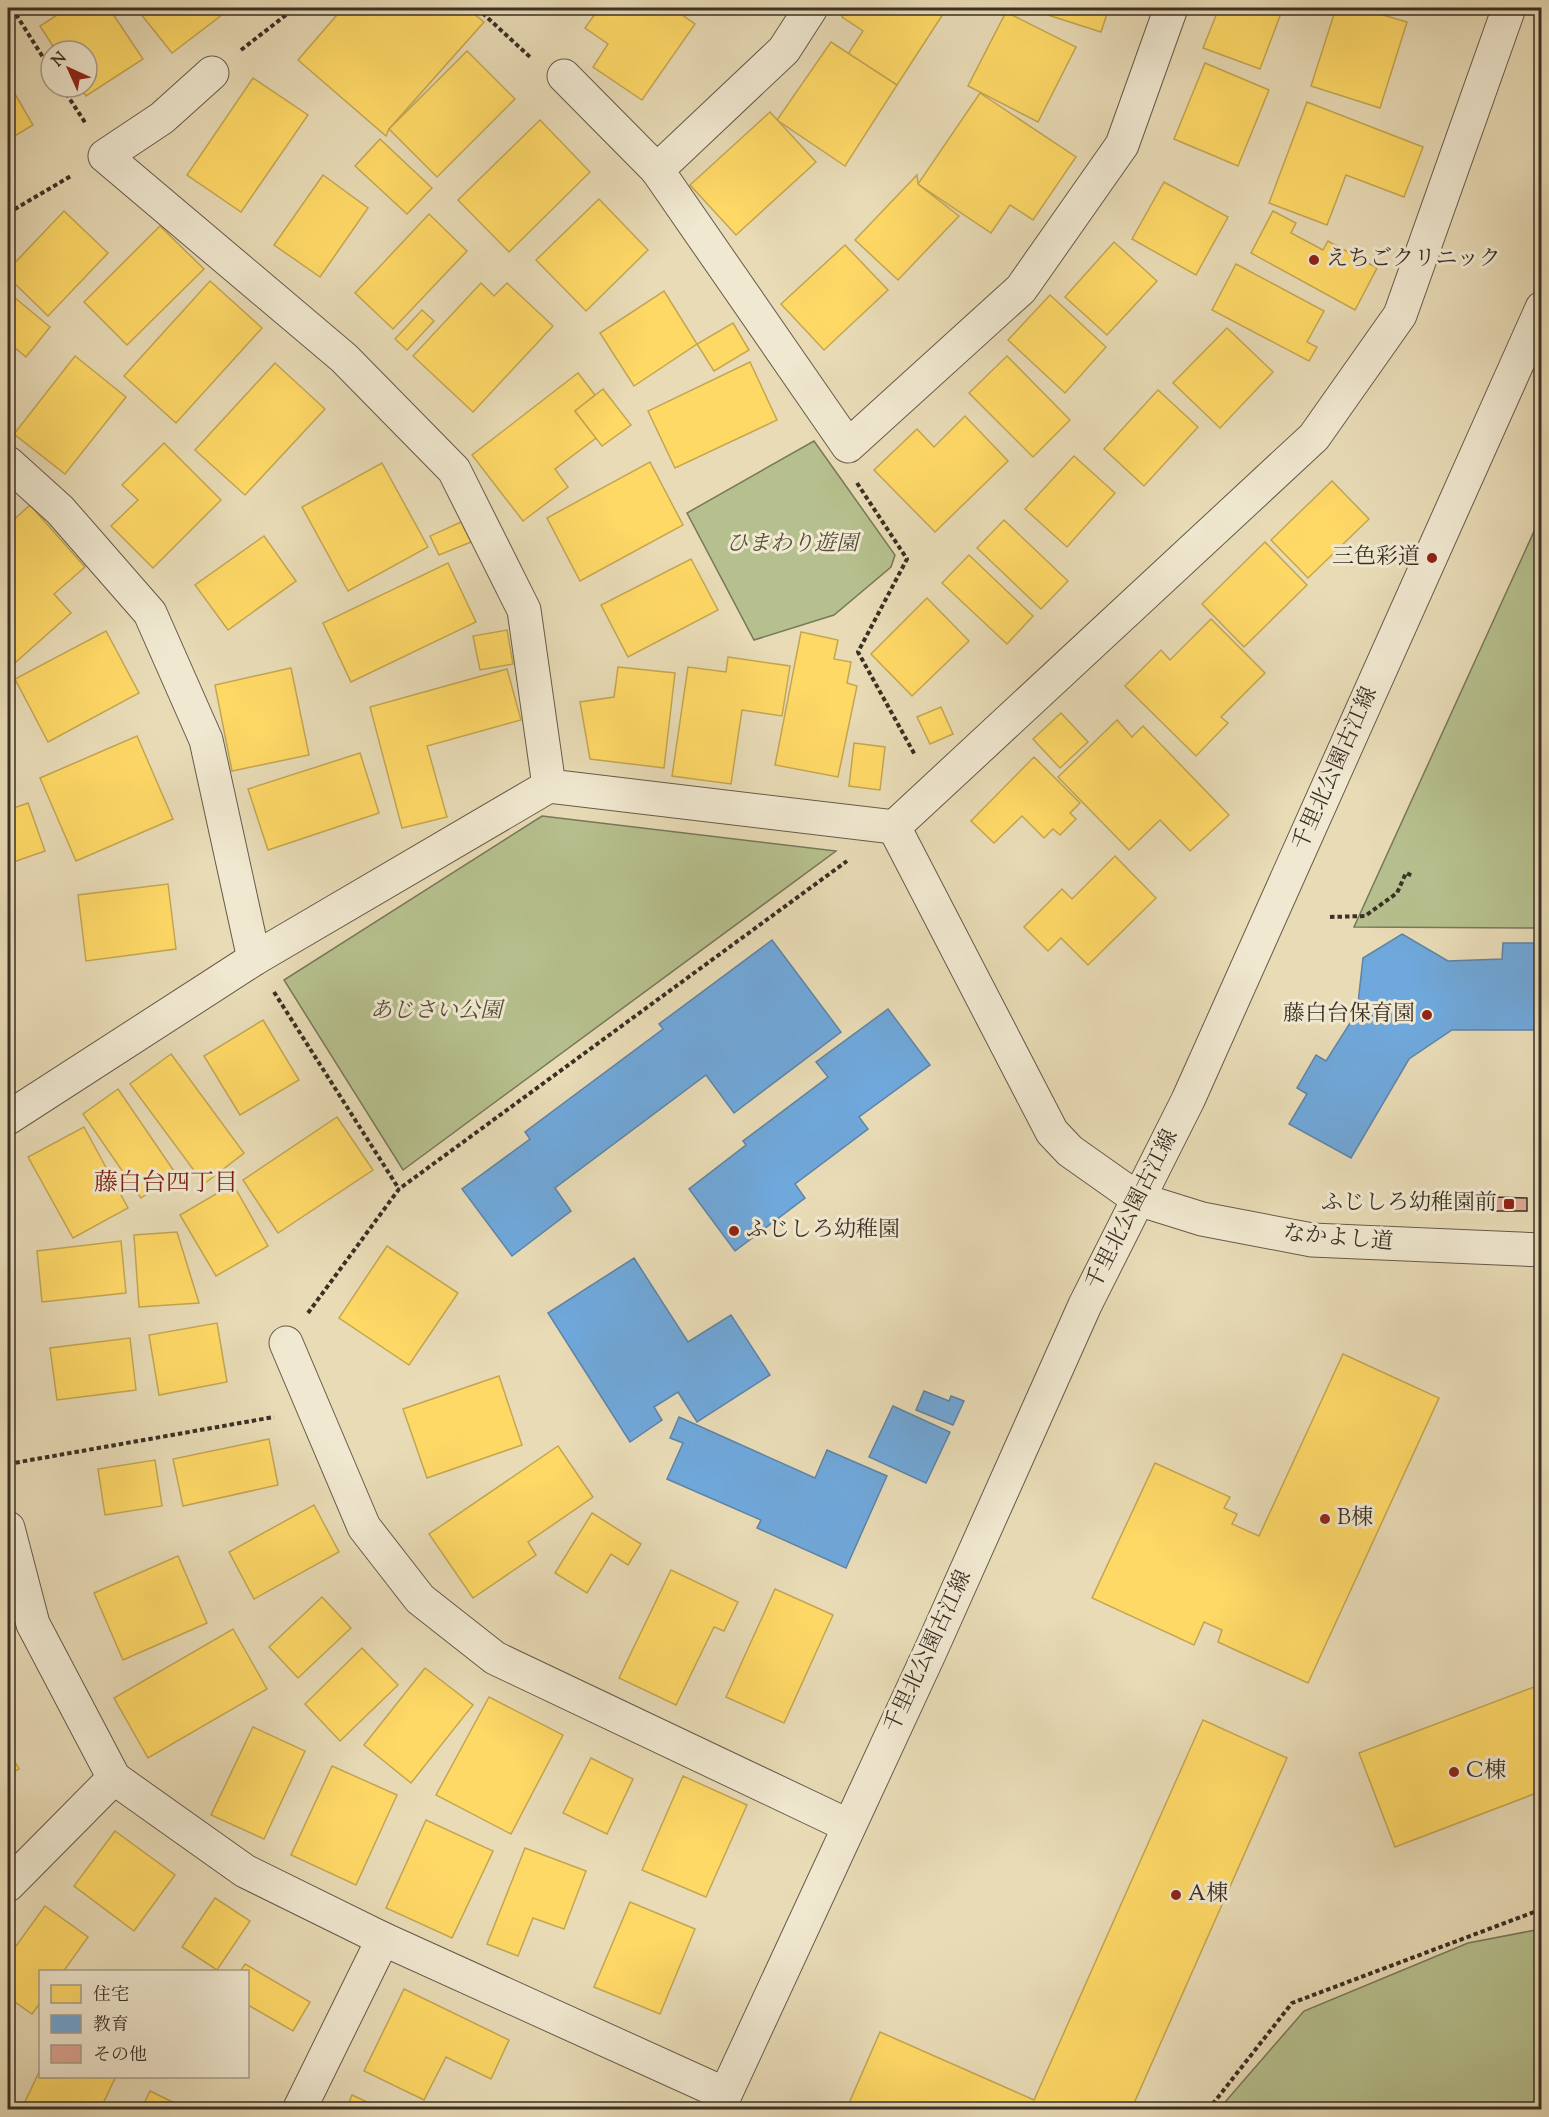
<svg xmlns="http://www.w3.org/2000/svg" width="1549" height="2117" font-family="'Sorts Mill Goudy','Noto Serif JP',serif">
  <style>
    .green { fill: #b6c08e; stroke: #78785a; stroke-width: 1.5 }
    .homes { fill: #ffd966; stroke: #c4a652; stroke-width: 1.5 }
    .schools { fill: #6fa8dc; stroke: #5f84a5; stroke-width: 1.5 }
    .building { fill: #dea795; stroke: #3a3025; stroke-width: 1.5 }
    .lines { fill: none; stroke-linecap: round; stroke-linejoin: round }
    .minor-casing { stroke: #665b49; stroke-width: 35 }
    .path { stroke: #3a3025; stroke-width: 4; stroke-dasharray: 4.5 3; stroke-linecap: butt }
    .minor { stroke: #f0e8d0; stroke-width: 33 }
    .poi-dot { fill: #8f2418; stroke: #f0e8d0; stroke-width: 2 }
    .labels { text-anchor: middle; dominant-baseline: central; stroke-width: 6; stroke-linejoin: round; paint-order: stroke }
    .poi-label { font-size: 22px; fill: #3a3025; stroke: #f0e8d0; text-anchor: start }
    .park-label { font-size: 22px; font-style: italic; fill: #534d3a; stroke: #f0e8d0 }
    .street-label { font-size: 22px; fill: #3a3025; stroke: #f0e8d0 }
    .neighbourhood-label { font-size: 24px; fill: #7a1f14; stroke: #f0e8d0 }
  </style>
  <rect width="100%" height="100%" fill="#e8dbb6"/>
  <filter id="stains"><feTurbulence type="fractalNoise" baseFrequency=".00333" numOctaves="4"/><feColorMatrix values="0 0 0 0 .2 0 0 0 0 .09 0 0 0 0 .02 0 0 0 .5 -.17"/></filter>
  <radialGradient id="worn" r=".72"><stop offset=".6" stop-color="#630" stop-opacity="0"/><stop offset="1" stop-color="#630" stop-opacity=".3"/></radialGradient>
  <g class="green">
    <path d="M 814,441 L 895,555 L 891,567 L 834,615 L 754,640 L 687,513 Z"/>
    <path d="M 1541,516 L 1541,928 L 1354,927 Z"/>
    <path d="M 542,816 L 836,851 L 403,1170 L 284,980 Z"/>
    <path d="M 1541,1929 L 1541,2100 L 1510,2110 L 1219,2109 L 1304,2011 L 1468,1943 Z"/>
  </g>
  <g class="homes">
    <path d="M 68,8 L 109,8 L 143,59 L 86,96 L 80,87 L 87,87 L 87,51 L 56,51 L 40,26 Z"/>
    <path d="M 136,8 L 231,8 L 172,53 Z"/>
    <path d="M 343,8 L 414,8 L 421,14 L 426,8 L 467,8 L 484,22 L 389,129 L 386,136 L 298,60 Z"/>
    <path d="M 599,8 L 672,8 L 695,24 L 642,100 L 593,67 L 608,44 L 585,28 Z"/>
    <path d="M 848,8 L 947,8 L 897,85 L 848,54 L 863,31 L 842,17 Z"/>
    <path d="M 1026,8 L 1109,8 L 1101,32 Z"/>
    <path d="M 1219,8 L 1283,8 L 1260,69 L 1203,48 Z"/>
    <path d="M 1336,8 L 1359,8 L 1407,22 L 1380,108 L 1311,86 Z"/>
    <path d="M 1006,12 L 1076,47 L 1038,122 L 968,86 Z"/>
    <path d="M 831,42 L 897,85 L 845,166 L 777,120 Z"/>
    <path d="M 467,51 L 515,99 L 437,177 L 389,129 Z"/>
    <path d="M 1205,63 L 1269,90 L 1238,166 L 1174,139 Z"/>
    <path d="M 253,78 L 308,115 L 241,212 L 187,175 Z"/>
    <path d="M 8,82 L 33,125 L 8,140 Z"/>
    <path d="M 980,93 L 1076,157 L 1033,220 L 1010,205 L 991,233 L 918,184 Z"/>
    <path d="M 1307,102 L 1423,147 L 1404,197 L 1346,175 L 1327,225 L 1269,203 Z"/>
    <path d="M 770,112 L 816,162 L 736,235 L 690,185 Z"/>
    <path d="M 540,120 L 590,172 L 509,252 L 458,200 Z"/>
    <path d="M 380,139 L 432,188 L 407,214 L 355,166 Z"/>
    <path d="M 323,175 L 368,208 L 320,277 L 274,245 Z"/>
    <path d="M 917,175 L 918,184 L 959,216 L 898,280 L 855,240 Z"/>
    <path d="M 1164,182 L 1228,217 L 1196,275 L 1132,239 Z"/>
    <path d="M 599,199 L 648,250 L 586,311 L 536,260 Z"/>
    <path d="M 64,211 L 108,253 L 48,316 L 8,277 L 8,270 Z"/>
    <path d="M 1273,211 L 1296,223 L 1291,233 L 1323,250 L 1328,241 L 1377,268 L 1355,310 L 1251,253 Z"/>
    <path d="M 429,214 L 467,251 L 393,329 L 355,293 Z"/>
    <path d="M 160,226 L 204,269 L 127,345 L 84,302 Z"/>
    <path d="M 1114,242 L 1157,281 L 1107,335 L 1065,297 Z"/>
    <path d="M 845,245 L 888,290 L 824,350 L 781,304 Z"/>
    <path d="M 1236,264 L 1324,311 L 1307,342 L 1317,347 L 1309,361 L 1212,310 Z"/>
    <path d="M 210,281 L 262,328 L 176,423 L 124,376 Z"/>
    <path d="M 481,283 L 494,296 L 507,283 L 553,326 L 473,412 L 413,356 Z"/>
    <path d="M 664,291 L 697,344 L 634,386 L 600,333 Z"/>
    <path d="M 8,292 L 50,327 L 26,357 L 8,342 Z"/>
    <path d="M 1050,295 L 1106,347 L 1065,393 L 1008,340 Z"/>
    <path d="M 422,310 L 434,321 L 407,350 L 395,339 Z"/>
    <path d="M 733,323 L 749,350 L 714,371 L 697,344 Z"/>
    <path d="M 1227,328 L 1273,372 L 1220,428 L 1173,383 Z"/>
    <path d="M 75,356 L 126,397 L 65,474 L 14,434 Z"/>
    <path d="M 1007,356 L 1070,420 L 1033,457 L 969,393 Z"/>
    <path d="M 750,362 L 777,420 L 675,468 L 648,411 Z"/>
    <path d="M 275,363 L 325,409 L 245,495 L 195,450 Z"/>
    <path d="M 578,373 L 595,395 L 575,411 L 596,438 L 555,469 L 568,487 L 523,521 L 472,455 Z"/>
    <path d="M 603,389 L 631,425 L 602,446 L 575,411 Z"/>
    <path d="M 1158,390 L 1198,427 L 1144,486 L 1104,449 Z"/>
    <path d="M 965,416 L 1008,461 L 935,532 L 874,470 L 917,429 L 934,447 Z"/>
    <path d="M 164,443 L 221,500 L 153,568 L 111,526 L 138,500 L 122,485 Z"/>
    <path d="M 1074,456 L 1115,493 L 1067,547 L 1025,509 Z"/>
    <path d="M 650,462 L 683,525 L 580,581 L 547,518 Z"/>
    <path d="M 382,463 L 428,547 L 348,591 L 302,507 Z"/>
    <path d="M 1332,481 L 1369,519 L 1308,578 L 1271,540 Z"/>
    <path d="M 30,505 L 85,567 L 54,594 L 71,613 L 8,669 L 8,525 Z"/>
    <path d="M 1004,520 L 1068,581 L 1041,609 L 977,548 Z"/>
    <path d="M 461,522 L 471,542 L 439,555 L 430,536 Z"/>
    <path d="M 264,536 L 296,581 L 228,630 L 195,585 Z"/>
    <path d="M 1265,542 L 1307,585 L 1244,647 L 1202,604 Z"/>
    <path d="M 969,555 L 1033,616 L 1007,644 L 942,583 Z"/>
    <path d="M 691,559 L 718,610 L 628,657 L 601,605 Z"/>
    <path d="M 448,563 L 476,622 L 351,682 L 323,623 Z"/>
    <path d="M 927,598 L 969,641 L 912,696 L 871,654 Z"/>
    <path d="M 1211,619 L 1265,673 L 1221,717 L 1228,723 L 1196,756 L 1125,686 L 1161,650 L 1170,660 Z"/>
    <path d="M 507,630 L 513,664 L 480,670 L 473,636 Z"/>
    <path d="M 106,631 L 139,693 L 48,742 L 15,679 Z"/>
    <path d="M 801,632 L 838,640 L 834,659 L 851,662 L 847,683 L 857,686 L 838,777 L 775,765 Z"/>
    <path d="M 728,657 L 790,666 L 782,716 L 742,710 L 731,784 L 672,776 L 688,667 L 726,672 Z"/>
    <path d="M 618,667 L 675,673 L 664,768 L 590,759 L 580,702 L 614,697 Z"/>
    <path d="M 291,668 L 309,755 L 232,771 L 215,685 Z"/>
    <path d="M 507,669 L 521,720 L 427,746 L 447,817 L 402,828 L 370,707 Z"/>
    <path d="M 941,707 L 953,734 L 930,744 L 917,717 Z"/>
    <path d="M 1061,713 L 1088,742 L 1060,768 L 1033,739 Z"/>
    <path d="M 1117,720 L 1132,737 L 1143,726 L 1229,815 L 1190,851 L 1160,820 L 1129,850 L 1058,777 Z"/>
    <path d="M 8,733 L 14,744 L 8,748 Z"/>
    <path d="M 137,736 L 173,819 L 76,861 L 40,778 Z"/>
    <path d="M 854,743 L 885,747 L 880,790 L 849,786 Z"/>
    <path d="M 360,753 L 379,813 L 268,850 L 248,789 Z"/>
    <path d="M 1034,757 L 1080,803 L 1070,813 L 1076,819 L 1060,835 L 1053,829 L 1044,838 L 1022,816 L 994,843 L 971,821 Z"/>
    <path d="M 28,803 L 45,851 L 8,864 L 8,810 Z"/>
    <path d="M 1115,856 L 1156,898 L 1088,965 L 1061,938 L 1048,951 L 1024,927 L 1062,889 L 1072,899 Z"/>
    <path d="M 168,884 L 176,949 L 86,961 L 78,895 Z"/>
    <path d="M 263,1020 L 299,1080 L 240,1115 L 204,1056 Z"/>
    <path d="M 171,1054 L 244,1153 L 204,1184 L 130,1084 Z"/>
    <path d="M 118,1089 L 176,1174 L 141,1198 L 83,1114 Z"/>
    <path d="M 337,1117 L 373,1170 L 278,1233 L 243,1180 Z"/>
    <path d="M 84,1127 L 128,1208 L 73,1238 L 28,1157 Z"/>
    <path d="M 233,1184 L 268,1246 L 216,1276 L 180,1215 Z"/>
    <path d="M 177,1232 L 199,1303 L 139,1307 L 134,1235 Z"/>
    <path d="M 121,1241 L 126,1293 L 42,1302 L 37,1251 Z"/>
    <path d="M 387,1246 L 458,1293 L 409,1365 L 339,1318 Z"/>
    <path d="M 217,1323 L 227,1382 L 159,1395 L 149,1335 Z"/>
    <path d="M 130,1338 L 136,1390 L 57,1400 L 50,1348 Z"/>
    <path d="M 1343,1354 L 1439,1398 L 1308,1683 L 1218,1642 L 1222,1630 L 1204,1622 L 1194,1645 L 1092,1598 L 1155,1463 L 1230,1497 L 1224,1508 L 1237,1514 L 1232,1524 L 1259,1536 Z"/>
    <path d="M 499,1376 L 522,1445 L 427,1478 L 403,1409 Z"/>
    <path d="M 269,1439 L 278,1485 L 183,1506 L 173,1459 Z"/>
    <path d="M 558,1446 L 593,1497 L 528,1542 L 536,1555 L 473,1598 L 429,1534 Z"/>
    <path d="M 155,1460 L 162,1506 L 105,1515 L 98,1469 Z"/>
    <path d="M 314,1505 L 339,1552 L 254,1599 L 229,1552 Z"/>
    <path d="M 592,1513 L 641,1544 L 628,1565 L 611,1554 L 587,1593 L 555,1573 Z"/>
    <path d="M 178,1556 L 207,1623 L 123,1660 L 94,1593 Z"/>
    <path d="M 671,1570 L 738,1602 L 724,1631 L 714,1627 L 676,1705 L 619,1678 Z"/>
    <path d="M 775,1589 L 833,1615 L 784,1723 L 726,1697 Z"/>
    <path d="M 322,1597 L 351,1628 L 298,1678 L 269,1647 Z"/>
    <path d="M 233,1629 L 267,1689 L 148,1758 L 114,1698 Z"/>
    <path d="M 362,1648 L 398,1685 L 340,1741 L 305,1704 Z"/>
    <path d="M 425,1668 L 473,1705 L 411,1783 L 364,1745 Z"/>
    <path d="M 1542,1684 L 1542,1791 L 1395,1847 L 1359,1753 Z"/>
    <path d="M 489,1697 L 563,1735 L 511,1834 L 436,1795 Z"/>
    <path d="M 1203,1720 L 1287,1758 L 1131,2110 L 846,2110 L 880,2032 L 1034,2100 Z"/>
    <path d="M 253,1727 L 305,1751 L 264,1839 L 211,1815 Z"/>
    <path d="M 8,1749 L 19,1769 L 8,1775 Z"/>
    <path d="M 591,1758 L 633,1779 L 607,1834 L 563,1813 Z"/>
    <path d="M 332,1766 L 397,1795 L 356,1885 L 291,1855 Z"/>
    <path d="M 683,1776 L 747,1805 L 706,1897 L 642,1870 Z"/>
    <path d="M 426,1820 L 493,1851 L 452,1938 L 386,1908 Z"/>
    <path d="M 115,1831 L 175,1875 L 134,1931 L 74,1886 Z"/>
    <path d="M 525,1848 L 586,1871 L 564,1929 L 533,1918 L 518,1956 L 487,1944 Z"/>
    <path d="M 215,1898 L 250,1921 L 217,1970 L 182,1947 Z"/>
    <path d="M 630,1902 L 695,1929 L 660,2014 L 594,1987 Z"/>
    <path d="M 45,1906 L 88,1937 L 63,1972 L 40,1972 L 40,2003 L 32,2014 L 8,1997 L 8,1957 Z"/>
    <path d="M 245,1964 L 310,2002 L 293,2031 L 248,2005 L 248,1972 L 240,1972 Z"/>
    <path d="M 404,1989 L 509,2040 L 491,2079 L 446,2057 L 424,2100 L 364,2071 Z"/>
    <path d="M 40,2070 L 40,2076 L 116,2076 L 100,2110 L 31,2110 L 23,2106 Z"/>
    <path d="M 150,2091 L 189,2110 L 141,2110 Z"/>
    <path d="M 352,2095 L 384,2110 L 346,2110 Z"/>
  </g>
  <g class="schools">
    <path d="M 1402,934 L 1448,961 L 1502,959 L 1503,943 L 1539,943 L 1539,959 L 1542,959 L 1542,1030 L 1452,1030 L 1409,1059 L 1351,1158 L 1289,1124 L 1307,1094 L 1297,1088 L 1316,1055 L 1326,1061 L 1357,1012 L 1363,958 Z"/>
    <path d="M 772,940 L 841,1032 L 734,1113 L 706,1075 L 555,1188 L 571,1211 L 512,1256 L 462,1189 L 530,1139 L 525,1132 L 663,1029 L 659,1024 Z"/>
    <path d="M 888,1009 L 930,1065 L 859,1117 L 868,1129 L 795,1184 L 805,1198 L 735,1251 L 689,1189 L 746,1145 L 743,1141 L 828,1077 L 816,1062 Z"/>
    <path d="M 634,1258 L 688,1342 L 731,1315 L 770,1375 L 697,1422 L 678,1392 L 654,1407 L 662,1420 L 630,1442 L 548,1313 Z"/>
    <path d="M 924,1391 L 949,1401 L 951,1396 L 964,1401 L 953,1425 L 916,1410 Z"/>
    <path d="M 893,1406 L 950,1432 L 926,1483 L 869,1457 Z"/>
    <path d="M 679,1417 L 815,1478 L 827,1450 L 887,1476 L 846,1568 L 757,1528 L 761,1520 L 667,1479 L 683,1443 L 670,1438 Z"/>
  </g>
  <path class="building" d="M 1493,1197 L 1527,1198 L 1527,1211 L 1493,1211 Z"/>
  <g class="lines">
    <g class="minor-casing">
      <g id="minor">
        <path d="M 811,8 L 784,50 L 657,170 L 848,446 L 1021,289 L 1122,145 L 1171,8"/>
        <path d="M 212,73 L 162,118 L 105,156 L 344,358 L 454,470 L 524,610 L 549,786 L 894,827 L 1314,437 L 1400,315 L 1509,8"/>
        <path d="M 564,76 L 657,170"/>
        <path d="M 8,463 L 60,510 L 150,613 L 206,740 L 254,959"/>
        <path d="M 894,827 L 1052,1132 L 1070,1151 L 1138,1199 L 1202,1219 L 1312,1240 L 1542,1250"/>
        <path d="M 8,1118 L 254,959 L 549,786"/>
        <path d="M 286,1343 L 364,1527 L 420,1599 L 495,1658 L 849,1826"/>
        <path d="M 8,1528 L 33,1624 L 114,1778 L 245,1871 L 383,1939 L 725,2094"/>
        <path d="M 8,1885 L 114,1778"/>
        <path d="M 299,2110 L 383,1939"/>
        <path d="M 718,2110 L 930,1652 L 1085,1305 L 1188,1100 L 1542,308"/>
      </g>
    </g>
    <g class="path">
      <path d="M 12,8 L 51,70"/>
      <path d="M 477,8 L 530,57"/>
      <path d="M 241,50 L 295,8"/>
      <path d="M 62,87 L 86,124"/>
      <path d="M 8,213 L 71,176"/>
      <path d="M 857,483 L 907,559 L 858,652 L 915,755"/>
      <path d="M 1330,917 L 1365,916 L 1397,893 L 1406,873 L 1413,876"/>
      <path d="M 274,992 L 399,1189"/>
      <path d="M 308,1313 L 399,1189 L 847,861"/>
      <path d="M 8,1464 L 274,1417"/>
      <path d="M 1208,2110 L 1292,2003 L 1542,1909"/>
    </g>
    <use href="#minor" class="minor"/>
  </g>
  <g class="poi-dot">
    <circle cx="1314" cy="260" r="6"/>
    <circle cx="1432" cy="558" r="6"/>
    <circle cx="1427" cy="1015" r="6"/>
    <rect x="1503" y="1198" width="12" height="12" rx="3"/>
    <circle cx="734" cy="1231" r="6"/>
    <circle cx="1325" cy="1519" r="6"/>
    <circle cx="1454" cy="1772" r="6"/>
    <circle cx="1176" cy="1895" r="6"/>
  </g>
  <g class="labels">
    <g class="poi-label">
      <text x="1326" y="260">えちごクリニック</text>
      <text x="1420" y="558" text-anchor="end">三色彩道</text>
      <text x="1415" y="1015" text-anchor="end">藤白台保育園</text>
      <text x="1497" y="1204" text-anchor="end">ふじしろ幼稚園前</text>
      <text x="746" y="1231">ふじしろ幼稚園</text>
      <text x="1337" y="1519">B棟</text>
      <text x="1466" y="1772">C棟</text>
      <text x="1188" y="1895">A棟</text>
    </g>
    <g class="park-label">
      <text x="792" y="545">ひまわり遊園</text>
      <text x="436" y="1012">あじさい公園</text>
    </g>
    <g class="street-label">
      <text transform="translate(1336 769) rotate(-66)">千里北公園古江線</text>
      <text transform="translate(1133 1210) rotate(-63)">千里北公園古江線</text>
      <text transform="translate(1338 1239) rotate(5)">なかよし道</text>
      <text transform="translate(929 1652) rotate(-65)">千里北公園古江線</text>
    </g>
    <g class="neighbourhood-label">
      <text x="166" y="1184">藤白台四丁目</text>
    </g>
  </g>
  <rect width="1549" height="2117" fill="none" stroke="#e8dbb6" stroke-width="30"/>
  <rect x="9" y="9" width="1531" height="2099" fill="none" stroke="#3a3025" stroke-width="3"/>
  <rect x="15" y="15" width="1519" height="2087" fill="none" stroke="#3a3025" stroke-width="1.5"/>
  <rect x="39" y="1970" width="210" height="108" fill="#f0e8d0" stroke="#a79e8c" stroke-width="1.5"/>
  <rect x="51" y="1985" width="30" height="18" fill="#ffd966" stroke="#a79e8c" stroke-width="1.5"/>
  <text x="93" y="2000" font-size="18" fill="#3a3025">住宅</text>
  <rect x="51" y="2015" width="30" height="18" fill="#6fa8dc" stroke="#a79e8c" stroke-width="1.5"/>
  <text x="93" y="2030" font-size="18" fill="#3a3025">教育</text>
  <rect x="51" y="2045" width="30" height="18" fill="#dea795" stroke="#a79e8c" stroke-width="1.5"/>
  <text x="93" y="2060" font-size="18" fill="#3a3025">その他</text>
  <g transform="translate(69 69) rotate(315)"><circle r="28" fill="#f0e8d0" stroke="#a79e8c" stroke-width="1.5"/>
  <path d="M0-4.5L10 22L0 15L-10 22Z" fill="#8f2418"/>
  <text y="-9" font-size="16" font-weight="bold" text-anchor="middle" fill="#3a3025">N</text>
  </g>
  <rect width="100%" height="100%" filter="url(#stains)"/>
  <rect width="100%" height="100%" fill="url(#worn)"/>
</svg>
